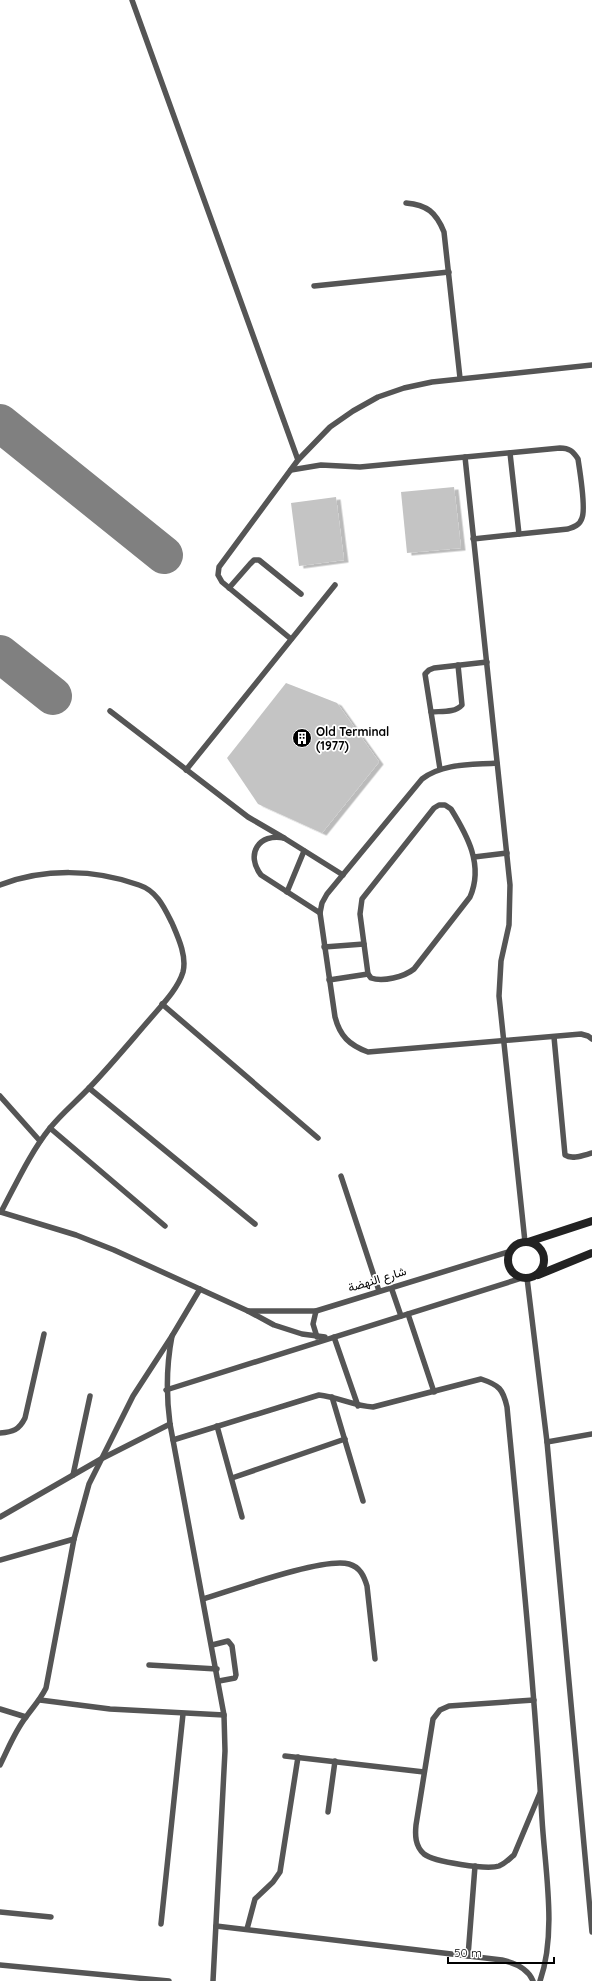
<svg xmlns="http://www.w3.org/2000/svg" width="592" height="1981" font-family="Quicksand,Vazirmatn,sans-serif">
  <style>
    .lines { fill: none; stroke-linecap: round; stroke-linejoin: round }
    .taxiway { stroke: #808080; stroke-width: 38 }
    .building { fill: #c4c4c4; filter: url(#shadow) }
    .lane { stroke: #555; stroke-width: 5.5 }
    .secondary { stroke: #222; stroke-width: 8 }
    .labels { text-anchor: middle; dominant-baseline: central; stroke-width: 3.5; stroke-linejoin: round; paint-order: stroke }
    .poi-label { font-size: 12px; font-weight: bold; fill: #000; stroke: #fff; text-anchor: start }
    .street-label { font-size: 12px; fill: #000; stroke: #fff }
  </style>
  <defs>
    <filter id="shadow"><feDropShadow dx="4.5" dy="2.5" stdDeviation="0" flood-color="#0004"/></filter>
  </defs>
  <rect width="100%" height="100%" fill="#fff"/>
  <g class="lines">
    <g class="taxiway">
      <path d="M 0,423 L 164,555"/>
      <path d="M 0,654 L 53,696"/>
    </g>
  </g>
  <g class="building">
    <path d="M 454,487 L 461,548 L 407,553 L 401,492 Z"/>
    <path d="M 336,497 L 344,560 L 299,566 L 291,503 Z"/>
    <path d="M 286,683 L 337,703 L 379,762 L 322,833 L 258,804 L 227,758 Z"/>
  </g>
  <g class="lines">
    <g class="lane">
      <path d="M 132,0 L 298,460"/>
      <path d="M 406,203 C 427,205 436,212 444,232 L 460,378"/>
      <path d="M 314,286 L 449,272"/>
      <path d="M 510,453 L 519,534"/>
      <path d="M 465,457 L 510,885 L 509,925 L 501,961 L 499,996 L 525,1242"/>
      <path d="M 291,470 L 321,465 L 360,467 L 560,448 C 569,448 573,451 578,459 C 580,472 586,508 582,518 C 580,525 574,527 568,529 L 473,539"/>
      <path d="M 229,588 L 250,564 L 254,560 L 259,560 L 301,594"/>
      <path d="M 291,639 L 222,582 L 218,575 L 219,567 L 298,460 L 330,427 L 353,411 L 378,397 L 404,388 L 432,382 L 592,365"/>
      <path d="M 110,711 L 248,817 L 284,838"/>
      <path d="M 431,712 C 441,711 455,713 462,705 L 458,665"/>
      <path d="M 497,763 C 472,765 443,763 422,779 L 327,894 L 322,903 L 320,913 L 335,1017 C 340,1036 349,1045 368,1052 L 581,1034 L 588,1036 L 592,1039"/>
      <path d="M 440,769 L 425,674 L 429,670 L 434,668 L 487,662"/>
      <path d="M 186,770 L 335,585"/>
      <path d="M 439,805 L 445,805 L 451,809 C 467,835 484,865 470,897 L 414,969 C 404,977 383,982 371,978 L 368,974 L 360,914 L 362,899 L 434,808 Z"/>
      <path d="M 474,857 L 507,853"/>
      <path d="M 0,885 C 44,868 95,869 139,885 C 157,891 164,907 172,923 C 178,937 187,956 183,972 C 178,989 161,1006 150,1019 C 130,1042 111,1065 90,1087 C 77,1101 62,1113 50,1128 C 30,1153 16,1184 1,1212"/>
      <path d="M 287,892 L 304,851"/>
      <path d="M 320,913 L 261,875 C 245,854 259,833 284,838 L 343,875"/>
      <path d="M 324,947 L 364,944"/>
      <path d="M 329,980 L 368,974"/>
      <path d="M 162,1004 L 318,1138"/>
      <path d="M 554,1037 L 565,1155 C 572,1160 584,1155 592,1153"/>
      <path d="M 89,1088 L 255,1224"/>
      <path d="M 0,1096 L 40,1141"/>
      <path d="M 50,1128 L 165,1226"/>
      <path d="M 341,1176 L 379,1291"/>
      <path d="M 0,1212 L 76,1235 L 114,1250 L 248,1311 L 274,1325 L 302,1334 L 325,1337"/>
      <path d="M 527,1278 L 547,1442 L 592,1932"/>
      <path d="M 391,1287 L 401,1316"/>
      <path d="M 248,1311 L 316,1311 L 511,1251"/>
      <path d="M 316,1311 L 313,1324 L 317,1337"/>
      <path d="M 408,1314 L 434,1392"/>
      <path d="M 172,1336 C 166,1367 166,1394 170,1424 L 224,1715 L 225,1751 L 213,1981"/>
      <path d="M 334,1337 L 358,1406"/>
      <path d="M 166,1390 L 522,1278"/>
      <path d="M 332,1397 L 363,1501"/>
      <path d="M 217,1426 L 242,1517"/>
      <path d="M 0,1433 C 13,1432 19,1430 25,1418 L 44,1334"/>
      <path d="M 173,1440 L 319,1395 C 338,1397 354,1406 373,1407 L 481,1379 C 499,1385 503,1389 507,1407 C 520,1544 534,1682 542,1819 C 545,1870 557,1932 540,1981"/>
      <path d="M 547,1442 L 592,1434"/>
      <path d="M 73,1475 L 90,1396"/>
      <path d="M 232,1478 L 345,1439"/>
      <path d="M 0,1517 L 101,1459 L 170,1424"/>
      <path d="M 0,1560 L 74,1539"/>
      <path d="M 203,1599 C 233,1590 323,1557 349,1564 C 360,1567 364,1576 367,1586 L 375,1659"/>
      <path d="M 212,1645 L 228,1641 L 232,1646 L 236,1675 L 235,1678 L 219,1681"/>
      <path d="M 149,1665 L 217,1669"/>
      <path d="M 40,1700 L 110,1709 L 224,1715"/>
      <path d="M 534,1700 L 449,1706 L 440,1710 L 433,1719 L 416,1825 C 415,1835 415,1846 424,1854 C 434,1862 487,1870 499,1866 C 506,1863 509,1859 514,1855 L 540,1793"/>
      <path d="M 0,1709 L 26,1717"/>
      <path d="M 285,1756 L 424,1772"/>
      <path d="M 0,1765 C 8,1749 15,1731 26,1717 C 33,1707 40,1700 46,1688 L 74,1539 L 89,1484 L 133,1396 L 172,1336 L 200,1289"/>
      <path d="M 328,1812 L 335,1761"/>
      <path d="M 0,1912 L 51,1917"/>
      <path d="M 161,1924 L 183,1714"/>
      <path d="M 216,1926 L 502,1960 C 515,1963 528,1968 533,1981"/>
      <path d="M 247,1929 L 255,1899 L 273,1882 L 280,1872 L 298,1757"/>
      <path d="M 468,1956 L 475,1866"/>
      <path d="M 0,1965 L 169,1981"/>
    </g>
    <g class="secondary">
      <path d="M 528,1242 L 592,1221"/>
      <circle cx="526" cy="1260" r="18"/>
      <path d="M 538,1275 L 592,1253"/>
    </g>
  </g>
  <defs>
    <g id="building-disc" transform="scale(1)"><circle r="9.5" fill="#000" stroke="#fff"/><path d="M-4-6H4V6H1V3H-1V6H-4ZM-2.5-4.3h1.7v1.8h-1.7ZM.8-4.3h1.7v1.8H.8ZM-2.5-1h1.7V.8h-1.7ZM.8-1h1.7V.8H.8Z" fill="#fff"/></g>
  </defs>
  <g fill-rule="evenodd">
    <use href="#building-disc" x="302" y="738"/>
  </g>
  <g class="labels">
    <g class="poi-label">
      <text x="316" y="731">Old Terminal<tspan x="316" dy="14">(1977)</tspan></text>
    </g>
    <g class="street-label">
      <text transform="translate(377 1279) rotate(-17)">شارع النهضة</text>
    </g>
  </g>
  <path d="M448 1957v6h106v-6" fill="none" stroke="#000000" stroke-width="2"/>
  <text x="454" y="1957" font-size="12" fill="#000000" stroke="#ffffff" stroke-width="3" paint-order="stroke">50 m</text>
</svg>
